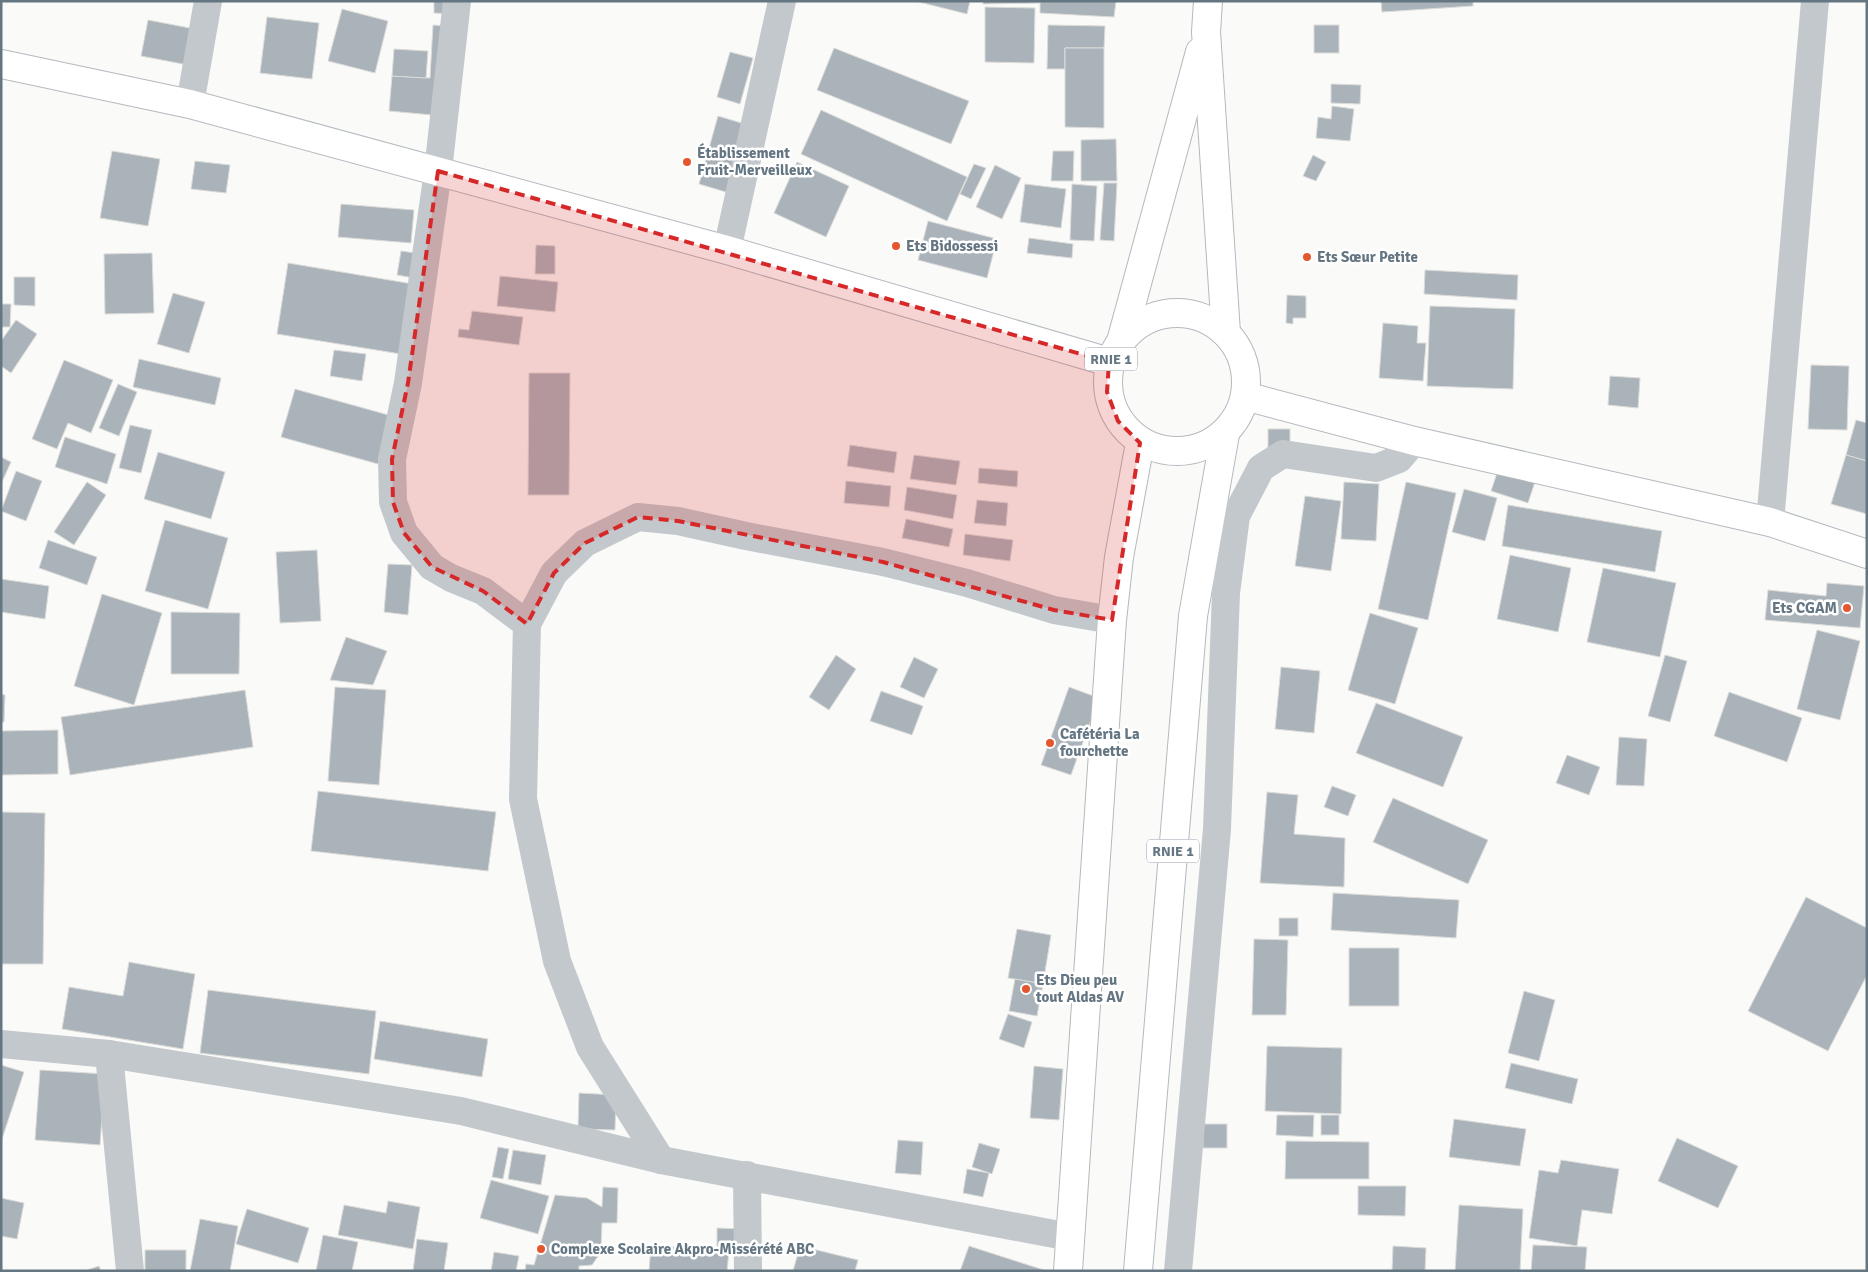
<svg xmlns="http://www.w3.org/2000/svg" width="1868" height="1272" font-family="Signika,sans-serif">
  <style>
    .building { fill: #aab3b9; stroke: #dcdcda }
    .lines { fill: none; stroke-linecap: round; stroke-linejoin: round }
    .secondary-casing { stroke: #b3babf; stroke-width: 30 }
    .highway-casing { stroke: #b4b9bd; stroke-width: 30 }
    .street { stroke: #c3c8cc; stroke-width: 28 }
    .secondary { stroke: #fff; stroke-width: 28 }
    .highway { stroke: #fff; stroke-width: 28 }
    .marked { fill: #d62828; fill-opacity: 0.2; stroke: #d62828; stroke-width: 4; stroke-dasharray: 10 6; stroke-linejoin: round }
    .poi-dot { fill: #e4572e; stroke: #fff; stroke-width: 2 }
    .labels { text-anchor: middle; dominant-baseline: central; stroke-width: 5; stroke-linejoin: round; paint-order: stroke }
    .shield { fill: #fff; stroke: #939fa8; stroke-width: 1 }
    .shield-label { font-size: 14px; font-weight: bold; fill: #657683 }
    .poi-label { font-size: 15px; font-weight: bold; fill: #657683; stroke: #fff; text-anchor: start }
  </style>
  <rect width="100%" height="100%" fill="#fafaf8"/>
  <g class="building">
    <path d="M 434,1 L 454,1 L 454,14 L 434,13 Z"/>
    <path d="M 915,1 L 970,1 L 967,14 Z"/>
    <path d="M 983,1 L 1040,1 L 1040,3 L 983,4 Z"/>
    <path d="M 1040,1 L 1116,1 L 1114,17 L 1040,13 Z"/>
    <path d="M 1381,1 L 1473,1 L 1473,6 L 1382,12 Z"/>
    <path d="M 985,7 L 1035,8 L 1034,63 L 985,62 Z"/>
    <path d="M 342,9 L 388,21 L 375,73 L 328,61 Z"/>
    <path d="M 267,17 L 319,23 L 312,79 L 260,73 Z"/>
    <path d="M 148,20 L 200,30 L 193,66 L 141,56 Z"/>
    <path d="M 433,25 L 449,26 L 443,116 L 389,111 L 392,76 L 430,78 Z"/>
    <path d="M 1048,25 L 1105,26 L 1104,48 L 1065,48 L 1065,69 L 1047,69 Z"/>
    <rect x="1314" y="25" width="25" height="28"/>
    <path d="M 834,48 L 969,101 L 951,144 L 817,90 Z"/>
    <path d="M 1065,48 L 1104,48 L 1104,128 L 1065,127 Z"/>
    <path d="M 394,49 L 428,51 L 426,78 L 392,76 Z"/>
    <path d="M 730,52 L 753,58 L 740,104 L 717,97 Z"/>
    <path d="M 1331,84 L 1361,85 L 1360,104 L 1331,103 Z"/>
    <path d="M 1332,106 L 1354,109 L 1350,141 L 1316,138 L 1318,117 L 1331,119 Z"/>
    <path d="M 821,110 L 967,177 L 947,221 L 801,154 Z"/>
    <path d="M 718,116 L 748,125 L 729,193 L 699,184 Z"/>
    <path d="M 1116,139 L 1117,181 L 1081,181 L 1081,140 Z"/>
    <path d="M 112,151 L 160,159 L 148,226 L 100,218 Z"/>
    <path d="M 1053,151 L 1074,151 L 1073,181 L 1051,181 Z"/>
    <path d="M 1313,155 L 1326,162 L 1316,181 L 1303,176 Z"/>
    <path d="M 195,161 L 230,165 L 226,193 L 191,189 Z"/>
    <path d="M 797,162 L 849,186 L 826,237 L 774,213 Z"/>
    <path d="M 974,164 L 986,168 L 971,199 L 960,194 Z"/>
    <path d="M 995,165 L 1021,178 L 1002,219 L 976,207 Z"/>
    <path d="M 1104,183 L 1117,183 L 1114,241 L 1100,240 Z"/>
    <path d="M 1025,184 L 1066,189 L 1061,228 L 1020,222 Z"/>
    <path d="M 1072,184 L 1097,186 L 1094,241 L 1070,240 Z"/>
    <path d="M 341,204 L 414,210 L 411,243 L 338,237 Z"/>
    <path d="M 928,221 L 997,239 L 987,278 L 918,260 Z"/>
    <path d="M 1029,238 L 1073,244 L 1072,258 L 1027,253 Z"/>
    <path d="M 536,245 L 555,246 L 555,274 L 535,274 Z"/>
    <path d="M 401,251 L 423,254 L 419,279 L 397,275 Z"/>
    <path d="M 152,253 L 154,313 L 105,314 L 104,254 Z"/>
    <path d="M 288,263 L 419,285 L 407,355 L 277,334 Z"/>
    <path d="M 1425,270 L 1518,275 L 1517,300 L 1424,294 Z"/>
    <path d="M 500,276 L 558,282 L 555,312 L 497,306 Z"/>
    <path d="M 14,277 L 35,277 L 35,306 L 14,305 Z"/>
    <path d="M 173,293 L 205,302 L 189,353 L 157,344 Z"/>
    <path d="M 1287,295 L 1306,296 L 1306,318 L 1293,318 L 1293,324 L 1286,323 Z"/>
    <path d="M 1,304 L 11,304 L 10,327 L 1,327 Z"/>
    <path d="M 1430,306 L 1515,309 L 1513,389 L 1427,386 Z"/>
    <path d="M 472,311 L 523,317 L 519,345 L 458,337 L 459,329 L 469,330 Z"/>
    <path d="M 16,320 L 37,334 L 11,373 L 1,366 L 1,341 Z"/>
    <path d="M 1383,323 L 1418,326 L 1417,343 L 1426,343 L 1423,381 L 1379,378 Z"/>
    <path d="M 334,350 L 366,354 L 362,381 L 330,376 Z"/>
    <path d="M 139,359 L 221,378 L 215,405 L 133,387 Z"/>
    <path d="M 64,360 L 113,380 L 91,433 L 68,423 L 57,449 L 32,439 Z"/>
    <path d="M 1811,365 L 1849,366 L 1847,430 L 1808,429 Z"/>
    <path d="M 529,373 L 570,373 L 569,495 L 528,495 Z"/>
    <path d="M 1610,376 L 1640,378 L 1638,408 L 1608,405 Z"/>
    <path d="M 118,384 L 137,392 L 119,436 L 99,428 Z"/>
    <path d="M 295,389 L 392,416 L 378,464 L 281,437 Z"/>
    <path d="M 1856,420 L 1867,423 L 1867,461 L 1846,455 Z"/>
    <path d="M 130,425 L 152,430 L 141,473 L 119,468 Z"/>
    <rect x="1268" y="429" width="22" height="20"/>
    <path d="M 65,437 L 116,454 L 107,484 L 55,467 Z"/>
    <path d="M 850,445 L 897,452 L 894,473 L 847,466 Z"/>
    <path d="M 158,452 L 225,472 L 211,519 L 144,499 Z"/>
    <path d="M 914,455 L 960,461 L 956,485 L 910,479 Z"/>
    <path d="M 1846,455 L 1867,461 L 1867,514 L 1831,504 Z"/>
    <path d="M 1,457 L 11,462 L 1,484 Z"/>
    <path d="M 979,468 L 1018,471 L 1017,487 L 978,483 Z"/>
    <path d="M 1498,470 L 1535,482 L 1528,503 L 1491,491 Z"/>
    <path d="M 16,471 L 42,481 L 26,521 L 1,511 Z"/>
    <path d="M 846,481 L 891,486 L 889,507 L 844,503 Z"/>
    <path d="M 87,482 L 106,495 L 74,545 L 54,532 Z"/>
    <path d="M 1344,482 L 1379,484 L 1376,541 L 1341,539 Z"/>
    <path d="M 1406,482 L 1456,493 L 1428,620 L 1378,609 Z"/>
    <path d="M 907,487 L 957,495 L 953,519 L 904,510 Z"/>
    <path d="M 1464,489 L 1497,498 L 1485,541 L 1452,532 Z"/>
    <path d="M 1305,496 L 1341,501 L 1331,571 L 1295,566 Z"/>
    <path d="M 977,500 L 1008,503 L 1006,526 L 974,523 Z"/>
    <path d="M 1508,505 L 1662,531 L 1655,572 L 1502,546 Z"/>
    <path d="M 906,519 L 953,529 L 949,547 L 902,538 Z"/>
    <path d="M 165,520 L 228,538 L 208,609 L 145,591 Z"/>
    <path d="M 965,534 L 1013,540 L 1010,561 L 963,555 Z"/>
    <path d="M 48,540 L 97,557 L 87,585 L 39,568 Z"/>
    <path d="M 317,550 L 321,621 L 280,623 L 276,552 Z"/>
    <path d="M 1510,555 L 1571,568 L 1558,632 L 1497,619 Z"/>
    <path d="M 388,564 L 412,565 L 408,615 L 384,612 Z"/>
    <path d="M 1603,568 L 1676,583 L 1660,657 L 1587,642 Z"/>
    <path d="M 1,579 L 49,586 L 45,619 L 1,612 Z"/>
    <path d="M 1827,583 L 1864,586 L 1860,628 L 1765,620 L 1768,590 L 1826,596 Z"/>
    <path d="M 102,594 L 162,613 L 134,705 L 74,686 Z"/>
    <path d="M 171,612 L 240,613 L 239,674 L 171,674 Z"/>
    <path d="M 1370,613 L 1418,628 L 1395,704 L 1348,690 Z"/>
    <path d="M 1817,630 L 1860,641 L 1840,720 L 1797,709 Z"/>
    <path d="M 346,637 L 387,651 L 373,685 L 330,680 Z"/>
    <path d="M 836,655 L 856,669 L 829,710 L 809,697 Z"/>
    <path d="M 1665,655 L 1687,661 L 1670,722 L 1648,716 Z"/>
    <path d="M 914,657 L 938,669 L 924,698 L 900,687 Z"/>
    <path d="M 1281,667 L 1320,671 L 1314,733 L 1275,729 Z"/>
    <path d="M 335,687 L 386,690 L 379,785 L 328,781 Z"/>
    <path d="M 1069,687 L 1099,698 L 1071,775 L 1041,765 Z"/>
    <path d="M 245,690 L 253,747 L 70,775 L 61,717 Z"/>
    <path d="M 881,691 L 923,706 L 912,735 L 870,721 Z"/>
    <path d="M 1729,692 L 1802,718 L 1787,762 L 1714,736 Z"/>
    <path d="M 1,694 L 5,695 L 4,722 L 1,722 Z"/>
    <path d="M 1376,703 L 1463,737 L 1443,787 L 1356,753 Z"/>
    <path d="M 58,730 L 58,774 L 1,775 L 1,731 Z"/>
    <path d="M 1619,737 L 1647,739 L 1644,786 L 1616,785 Z"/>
    <path d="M 1567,755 L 1600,767 L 1589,795 L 1556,783 Z"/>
    <path d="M 1332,786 L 1356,795 L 1348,816 L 1324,807 Z"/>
    <path d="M 318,791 L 496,812 L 488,871 L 311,851 Z"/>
    <path d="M 1267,792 L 1298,795 L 1294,834 L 1345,838 L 1344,887 L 1260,883 Z"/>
    <path d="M 1393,798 L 1488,840 L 1468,884 L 1373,842 Z"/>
    <path d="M 1,812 L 45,813 L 43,964 L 1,964 Z"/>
    <path d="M 1333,893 L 1459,900 L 1456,938 L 1331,930 Z"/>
    <path d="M 1806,897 L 1867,928 L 1867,975 L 1828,1051 L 1748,1011 Z"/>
    <rect x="1279" y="918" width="19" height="18"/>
    <path d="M 1017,929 L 1051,935 L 1043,984 L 1008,978 Z"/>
    <path d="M 1254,939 L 1288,940 L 1286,1015 L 1252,1015 Z"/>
    <rect x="1349" y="948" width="50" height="58"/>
    <path d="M 129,962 L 195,974 L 183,1049 L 62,1029 L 69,987 L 123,996 Z"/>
    <path d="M 1015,979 L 1043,984 L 1037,1016 L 1009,1011 Z"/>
    <path d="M 208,990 L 376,1011 L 369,1074 L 200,1053 Z"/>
    <path d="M 1524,991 L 1555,1000 L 1539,1061 L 1508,1053 Z"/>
    <path d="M 1008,1014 L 1032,1022 L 1024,1048 L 999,1039 Z"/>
    <path d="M 380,1021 L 488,1039 L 482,1077 L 374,1059 Z"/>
    <path d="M 1267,1046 L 1342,1048 L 1341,1114 L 1265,1111 Z"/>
    <path d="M 1511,1063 L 1578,1079 L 1572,1104 L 1505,1088 Z"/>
    <path d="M 1,1065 L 24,1072 L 1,1142 Z"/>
    <path d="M 1034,1066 L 1063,1069 L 1059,1120 L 1030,1118 Z"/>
    <path d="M 40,1070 L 105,1074 L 100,1145 L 35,1140 Z"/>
    <path d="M 579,1093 L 616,1095 L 615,1130 L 578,1129 Z"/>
    <path d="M 1277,1115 L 1314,1115 L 1313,1137 L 1276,1135 Z"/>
    <rect x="1321" y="1115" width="18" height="20"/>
    <path d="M 1454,1119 L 1526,1129 L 1520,1166 L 1449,1157 Z"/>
    <rect x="1203" y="1124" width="24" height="24"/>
    <path d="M 1677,1138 L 1738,1166 L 1718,1208 L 1658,1181 Z"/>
    <path d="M 898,1140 L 923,1142 L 921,1175 L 895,1173 Z"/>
    <path d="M 1286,1141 L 1369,1142 L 1369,1179 L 1285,1179 Z"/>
    <path d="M 979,1143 L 1000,1149 L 992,1174 L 972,1167 Z"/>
    <path d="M 498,1147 L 509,1149 L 503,1179 L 492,1177 Z"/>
    <path d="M 513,1150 L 546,1155 L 541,1185 L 508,1179 Z"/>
    <path d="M 1561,1160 L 1619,1169 L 1612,1214 L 1582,1210 L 1577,1246 L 1529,1238 L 1539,1170 L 1558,1173 Z"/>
    <path d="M 967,1169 L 989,1173 L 983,1197 L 963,1193 Z"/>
    <path d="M 491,1180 L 549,1196 L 538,1234 L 480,1218 Z"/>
    <path d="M 1358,1186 L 1406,1186 L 1405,1216 L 1358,1215 Z"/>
    <path d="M 603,1187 L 618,1188 L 617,1223 L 602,1223 L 601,1252 L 592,1265 L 579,1266 L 579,1271 L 525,1271 L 526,1264 L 534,1265 L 555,1195 L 587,1198 L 602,1207 Z"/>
    <path d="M 1,1198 L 24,1203 L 17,1239 L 1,1236 Z"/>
    <path d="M 388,1201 L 420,1207 L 413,1249 L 338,1235 L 344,1205 L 386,1213 Z"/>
    <path d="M 1459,1205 L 1523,1209 L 1520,1271 L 1455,1271 Z"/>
    <path d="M 247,1209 L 309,1228 L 298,1263 L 236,1244 Z"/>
    <path d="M 200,1219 L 238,1226 L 230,1271 L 190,1271 Z"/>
    <path d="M 717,1228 L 741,1229 L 741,1248 L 717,1248 Z"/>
    <path d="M 323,1235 L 358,1242 L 352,1271 L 316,1271 Z"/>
    <path d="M 417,1239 L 448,1243 L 444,1271 L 413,1271 Z"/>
    <path d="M 651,1245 L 729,1251 L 727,1271 L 649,1271 Z"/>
    <path d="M 1533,1245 L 1587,1247 L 1585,1271 L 1531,1271 Z"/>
    <path d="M 800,1246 L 858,1260 L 855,1271 L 793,1271 Z"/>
    <path d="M 969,1246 L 1047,1271 L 960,1271 Z"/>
    <path d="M 1393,1246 L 1426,1248 L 1425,1271 L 1392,1271 Z"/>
    <rect x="145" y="1250" width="41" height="21"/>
    <path d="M 494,1252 L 519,1256 L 516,1271 L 491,1271 Z"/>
    <path d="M 99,1266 L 101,1271 L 84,1271 Z"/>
  </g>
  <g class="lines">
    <g class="secondary-casing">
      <g id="secondary">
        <path d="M 1,64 L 190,104 L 727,250 L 1109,362"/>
        <path d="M 1245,396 L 1414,441 L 1770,522 L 1867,554"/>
      </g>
    </g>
    <g class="highway-casing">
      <g id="highway">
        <path d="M 1208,1 L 1206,32 L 1226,333"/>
        <circle cx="1177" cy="382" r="69"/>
        <path d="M 1122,338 L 1200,52"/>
        <path d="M 1068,1271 L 1112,620 L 1119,557 L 1140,443"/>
        <path d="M 1138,1271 L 1193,616 L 1225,434"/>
      </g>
    </g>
    <g class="street">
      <path d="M 457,1 L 438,171 L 408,383 L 392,459 L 393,502 L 404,533 L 432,567 L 451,578 L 483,591 L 527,624"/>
      <path d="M 190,104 L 208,1"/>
      <path d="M 727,250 L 782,1"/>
      <path d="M 1770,522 L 1815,1"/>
      <path d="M 1,1044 L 109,1054 L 461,1111 L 661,1160 L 1070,1237"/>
      <path d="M 109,1054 L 130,1271"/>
      <path d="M 661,1160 L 590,1047 L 557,961 L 523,799 L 527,624 L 554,573 L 585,543 L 638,517 L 678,521 L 746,536 L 883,562 L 967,583 L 1054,610 L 1112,620"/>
      <path d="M 747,1175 L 748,1271"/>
      <path d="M 1178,1271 L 1217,829 L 1226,593 L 1236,516 L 1261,468 L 1283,454 L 1376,468 L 1399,459 L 1414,441"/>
    </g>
    <use href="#secondary" class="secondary"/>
    <use href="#highway" class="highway"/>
  </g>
  <path class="marked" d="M 438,171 L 1109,362 L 1107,392 L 1118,421 L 1140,443 L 1112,620 L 1054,610 L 883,562 L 678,521 L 638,517 L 585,543 L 554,573 L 527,624 L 483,591 L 432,567 L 404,533 L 393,502 L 392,459 L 408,383 Z"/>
  <g class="poi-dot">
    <circle cx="687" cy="162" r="5"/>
    <circle cx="896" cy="246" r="5"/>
    <circle cx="1307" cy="257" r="5"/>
    <circle cx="1847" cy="608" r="5"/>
    <circle cx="1050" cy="743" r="5"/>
    <circle cx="1026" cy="989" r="5"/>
    <circle cx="541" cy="1249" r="5"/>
  </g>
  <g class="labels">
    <g class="shield">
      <rect x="1085" y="347.5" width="52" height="23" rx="4"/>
      <rect x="1147" y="839.5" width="52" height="23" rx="4"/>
    </g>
    <g class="shield-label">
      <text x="1111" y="359">RNIE 1</text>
      <text x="1173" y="851">RNIE 1</text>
    </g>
    <g class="poi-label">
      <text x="697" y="153">Établissement<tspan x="697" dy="17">Fruit-Merveilleux</tspan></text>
      <text x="906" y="246">Ets Bidossessi</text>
      <text x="1317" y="257">Ets Sœur Petite</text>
      <text x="1837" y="608" text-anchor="end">Ets CGAM</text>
      <text x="1060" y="734">Cafétéria La<tspan x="1060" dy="17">fourchette</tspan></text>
      <text x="1036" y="980">Ets Dieu peu<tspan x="1036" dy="17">tout Aldas AV</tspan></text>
      <text x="551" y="1249">Complexe Scolaire Akpro-Missérété ABC</text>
    </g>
  </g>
  <rect width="1868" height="1272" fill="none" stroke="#657683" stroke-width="5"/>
</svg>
